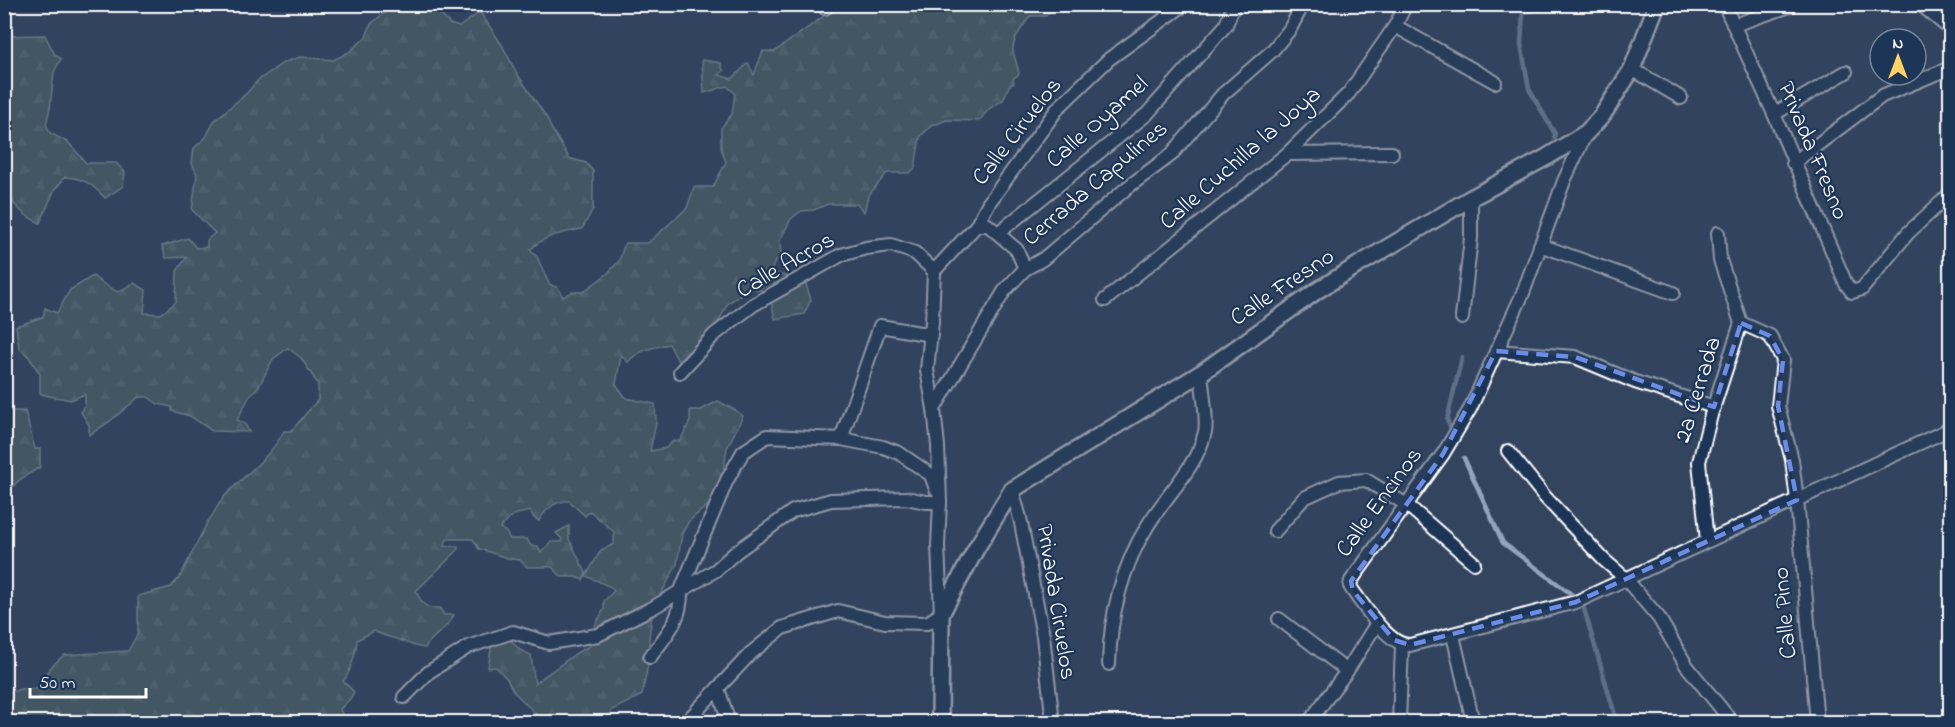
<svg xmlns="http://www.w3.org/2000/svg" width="1955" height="727" font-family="'Indie Flower',sans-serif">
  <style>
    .forest { fill: url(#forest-firs); stroke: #acb6b4; stroke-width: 1.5 }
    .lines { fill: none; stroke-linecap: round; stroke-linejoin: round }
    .stream { stroke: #92a5bc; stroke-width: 4.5 }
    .minor-casing { stroke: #fff; stroke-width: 16 }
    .tertiary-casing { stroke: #fff; stroke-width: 20 }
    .minor { stroke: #1d3557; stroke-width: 12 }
    .tertiary { stroke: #1d3557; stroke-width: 15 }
    .marked { fill: none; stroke: #6c8ce6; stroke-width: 4.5; stroke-dasharray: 12 8; stroke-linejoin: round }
    .labels { text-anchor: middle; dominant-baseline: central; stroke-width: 4.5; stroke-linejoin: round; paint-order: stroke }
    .street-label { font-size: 24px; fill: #fff; stroke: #1d3557 }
  </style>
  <defs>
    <pattern id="forest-firs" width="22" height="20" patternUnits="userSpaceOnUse" patternTransform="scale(1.5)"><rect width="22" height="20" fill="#596d68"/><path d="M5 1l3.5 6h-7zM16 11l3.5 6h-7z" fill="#72837f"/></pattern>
  </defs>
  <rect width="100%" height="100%" fill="#32445e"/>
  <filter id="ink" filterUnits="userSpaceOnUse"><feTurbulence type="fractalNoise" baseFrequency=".0167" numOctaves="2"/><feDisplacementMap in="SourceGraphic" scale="12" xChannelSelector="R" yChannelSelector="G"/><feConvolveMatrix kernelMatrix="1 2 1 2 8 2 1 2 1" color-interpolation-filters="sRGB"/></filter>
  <g filter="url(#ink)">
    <g class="forest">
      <path d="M 394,5 L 441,5 L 440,14 L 450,24 L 459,27 L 480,12 L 502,45 L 516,72 L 547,118 L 551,128 L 569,158 L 586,163 L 593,171 L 593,209 L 582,229 C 563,233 544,235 530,250 L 537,257 L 549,284 L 558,288 L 563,297 L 572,292 L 583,292 L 607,274 L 619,261 L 625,243 L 648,243 L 687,208 L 694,187 L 713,187 L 726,162 L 721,148 L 721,128 L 732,114 L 735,93 L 727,86 L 704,93 L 702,60 L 721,63 L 723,71 L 719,75 L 732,79 L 748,63 L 754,75 L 763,51 L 774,52 L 835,8 L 836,5 L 1056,5 L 1046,16 L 1030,16 C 1023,27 1009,42 1014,55 C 1016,62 1018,67 1019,74 L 1013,79 L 1014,83 L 1009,86 L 1003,100 L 990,108 L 979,121 L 946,120 L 937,124 L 933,124 L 920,137 L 915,168 L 909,173 L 887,173 L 868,196 L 864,212 L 857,204 L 828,204 L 814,210 L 801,211 L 791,219 L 780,240 L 781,257 L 774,263 L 771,272 L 805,281 L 811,300 L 804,314 L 775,319 L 769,292 L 751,288 L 728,303 L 718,323 L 704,344 L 694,347 L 678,361 L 669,344 C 655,347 638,350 628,362 L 621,355 L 616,384 L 626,398 L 655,404 L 656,423 L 650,451 L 666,448 L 673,441 L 680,441 L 690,421 L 690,410 L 701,410 L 718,401 L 735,410 L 743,416 L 727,448 L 720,495 L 689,521 L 682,534 L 677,564 L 653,609 L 649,637 L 649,659 L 642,695 L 612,710 L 606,722 L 536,722 L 539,717 L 514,692 L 507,679 L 496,667 L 488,668 L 492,643 L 503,632 L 520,650 L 531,655 L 535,684 C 543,676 551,672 560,665 C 570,658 577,651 590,646 L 595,626 L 604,609 L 604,601 L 614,591 L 611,587 L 586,576 L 601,550 L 614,544 L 614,532 L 590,511 L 585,516 L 569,501 C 556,500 545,510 539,521 L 534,518 L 530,511 L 513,515 L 500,528 L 506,532 L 510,539 L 527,539 L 531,546 L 538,546 L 541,553 L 551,542 L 562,542 L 562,539 L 556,533 L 569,526 L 569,539 L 586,573 L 583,580 L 576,577 L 562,577 L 552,567 L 527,567 L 520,560 C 506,560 493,552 479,549 L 473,539 L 447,539 L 444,546 L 458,546 L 458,550 L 416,591 C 422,604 425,609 440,608 L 444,615 L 454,615 C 447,630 432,635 425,648 C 415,647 410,644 402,641 C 392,637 383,636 374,631 L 357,640 C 357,649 350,675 343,681 L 354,692 L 350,699 L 340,709 L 343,716 L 354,721 L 352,722 L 5,722 L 5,694 L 20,689 L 36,689 L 51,667 L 64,655 L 128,651 L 138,633 L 138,596 L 171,587 L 180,577 L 208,521 C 215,514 217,504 224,497 C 244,475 270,458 284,431 L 291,431 C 301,421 308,410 318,400 L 318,384 L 301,358 L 288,348 L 273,359 L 259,386 L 249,397 L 237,420 L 245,424 L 249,432 L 212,431 L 190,416 L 172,411 L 172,407 L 158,404 L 148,397 L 139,397 L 109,422 L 89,435 L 89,425 L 81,412 L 85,404 L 85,394 L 71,400 C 61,397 50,398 40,393 L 40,374 L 29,357 L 19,348 L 16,326 L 43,317 L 45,308 L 57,313 L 70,290 L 93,276 C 100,283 109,287 118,292 L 134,283 L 146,290 L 144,313 L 161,314 L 176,302 L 177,271 L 187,257 L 166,258 L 162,246 L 188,238 L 196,248 L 207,247 L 207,240 L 215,233 L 192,210 L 197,175 L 192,163 L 194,148 L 206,137 L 215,120 L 247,93 L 257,81 L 283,63 L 300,57 L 334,60 L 349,52 L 366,37 L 371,24 Z"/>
      <path d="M 45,35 L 54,53 L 61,59 L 54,72 L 50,108 L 46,124 L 50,133 L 69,143 L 86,163 L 116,163 L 125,172 L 123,186 L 105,198 C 92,184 84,178 65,177 L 54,191 L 40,223 C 28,218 13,207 9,194 C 6,180 11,168 4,156 L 4,36 Z"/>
      <path d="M 5,411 L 25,411 L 35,449 L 40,449 L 40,467 L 19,480 L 5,495 Z"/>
    </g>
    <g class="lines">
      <g class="stream">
        <path d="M 1554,138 L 1555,134 L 1529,89 L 1521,44 L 1523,12 L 1578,4"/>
        <path d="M 1452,431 L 1447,420 L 1462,357"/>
        <path d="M 1464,458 L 1503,543 L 1582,602 L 1617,722"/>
      </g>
      <g class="minor-casing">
        <g id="minor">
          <path d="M 1724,4 L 1774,114 L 1846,284 L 1852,292 L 1862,289 L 1908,233 L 1950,194"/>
          <path d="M 1920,4 L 1950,29"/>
          <path d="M 825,8 L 830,4"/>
          <path d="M 1734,25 L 1790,6"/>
          <path d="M 1395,26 L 1495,82"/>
          <path d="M 1632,69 L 1681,98"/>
          <path d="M 1774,114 L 1846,72"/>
          <path d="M 1586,133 L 1564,181 L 1523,293 L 1470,409 L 1443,454 L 1351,581 L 1350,586 L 1353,591 C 1365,607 1389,646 1410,645 L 1576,602 L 1950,429"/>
          <path d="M 1287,154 L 1392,153"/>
          <path d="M 1793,163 L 1882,96 L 1950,68"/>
          <path d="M 977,225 L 988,225 L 1017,250 L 1025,269"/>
          <path d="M 998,233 L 1147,114 L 1226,25 L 1234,4"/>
          <path d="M 1718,233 L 1720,260 L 1741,323 L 1770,336 L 1783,360 L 1778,406 L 1792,460 L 1797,500 L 1817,722"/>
          <path d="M 1540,245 L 1673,293"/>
          <path d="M 934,271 L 977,225 L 988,204 L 1058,108 L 1109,59 L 1185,4"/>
          <path d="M 1105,300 L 1287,154 L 1349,93 L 1395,26 L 1406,4"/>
          <path d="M 1462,318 L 1471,238 L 1471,198"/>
          <path d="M 1496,351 L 1575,357 L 1635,382 L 1714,407"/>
          <path d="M 680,372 L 714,335 L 753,305 L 841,255 L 866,248 L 891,245 L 915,253 L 934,271"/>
          <path d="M 934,409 L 1005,290 L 1025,269 L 1043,259 L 1128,187 L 1171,155 L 1223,94 L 1272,51 L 1290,29 L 1303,4"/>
          <path d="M 841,439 L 880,326 L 931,335"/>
          <path d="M 1508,451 L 1545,497 L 1604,560 L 1625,578 L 1659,618 L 1686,665 L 1732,722"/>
          <path d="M 1012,490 L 1020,518 L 1043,636 L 1053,722"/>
          <path d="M 1275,531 L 1304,498 L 1339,482 L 1366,480 L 1407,505 L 1474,563"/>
          <path d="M 1707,541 L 1699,462 L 1711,415 L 1741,323"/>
          <path d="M 1279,619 L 1347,671"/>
          <path d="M 1453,635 L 1473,722"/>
          <path d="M 650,657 C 667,634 682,620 681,590 L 727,480 L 743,452 L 767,436 L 841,439 L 883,447 L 899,453 L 931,475 L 936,489"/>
          <path d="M 1109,664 C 1110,616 1122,566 1148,525 C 1166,495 1197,467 1205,432 C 1208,419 1202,388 1201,373"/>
          <path d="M 718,689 L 729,722"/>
          <path d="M 404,697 L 429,672 L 468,647 L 513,632 L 549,643 L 598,635 L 654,607 L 716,570 L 736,552 L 793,511 L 831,500 L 906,498 L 926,502 L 940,502"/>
          <path d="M 686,722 L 751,653 L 782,628 L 838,611 L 885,622 L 927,623 L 941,614 L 938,545 L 940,502 L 938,446 L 934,409 L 927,370 L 932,322 L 934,271"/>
          <path d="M 1309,722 L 1347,671 L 1377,623"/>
          <path d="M 1399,722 L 1402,646"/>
        </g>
      </g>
      <g class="tertiary-casing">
        <path id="tertiary" d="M 940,722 L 941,614 L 977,547 L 1012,490 L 1201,373 L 1318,290 L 1358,265 L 1471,198 L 1547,157 L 1586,133 L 1602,116 L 1632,69 L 1657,4"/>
      </g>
      <use href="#minor" class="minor"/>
      <use href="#tertiary" class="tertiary"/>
    </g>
  </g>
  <path d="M0 0H1955V727H0ZM 1741,323 L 1770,336 L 1783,360 L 1778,406 L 1797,500 L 1576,602 L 1410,645 L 1394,640 L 1353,591 L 1351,581 L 1443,454 L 1496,351 L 1575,357 L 1714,407 Z" fill="#32445e" fill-opacity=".55" fill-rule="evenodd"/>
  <path class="marked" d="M 1741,323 L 1770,336 L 1783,360 L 1778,406 L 1797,500 L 1576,602 L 1410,645 L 1394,640 L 1353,591 L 1351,581 L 1443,454 L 1496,351 L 1575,357 L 1714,407 Z"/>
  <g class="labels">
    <g class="street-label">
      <text transform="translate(1098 123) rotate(-41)">Calle Oyamel</text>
      <text transform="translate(1018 132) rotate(-52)">Calle Ciruelos</text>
      <text transform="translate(1812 151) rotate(67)">Privada Fresno</text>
      <text transform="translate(1241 159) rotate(-41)">Calle Cuchilla la Joya</text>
      <text transform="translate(1096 184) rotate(-40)">Cerrada Capulines</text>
      <text transform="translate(786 266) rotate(-30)">Calle Acros</text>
      <text transform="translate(1283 288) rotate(-34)">Calle Fresno</text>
      <text transform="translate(1699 390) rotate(-73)">2a Cerrada</text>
      <text transform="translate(1380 503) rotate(-54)">Calle Encinos</text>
      <text transform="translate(1055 602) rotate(81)">Privada Ciruelos</text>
      <text transform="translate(1786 613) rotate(-95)">Calle Pino</text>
    </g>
  </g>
  <rect width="1955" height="727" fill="none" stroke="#1d3557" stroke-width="24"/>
  <rect x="12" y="12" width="1931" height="703" fill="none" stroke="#fff" stroke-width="2" filter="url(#ink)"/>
  <g transform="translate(1898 57)"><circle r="28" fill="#1d3557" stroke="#77869a" stroke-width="1.5"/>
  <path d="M0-4.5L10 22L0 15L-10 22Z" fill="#ffd166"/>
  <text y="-9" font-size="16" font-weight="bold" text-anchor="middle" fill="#ffffff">N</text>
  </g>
  <path d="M30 688v9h116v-9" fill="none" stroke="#ffffff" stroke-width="3"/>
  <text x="39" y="688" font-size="18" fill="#ffffff" stroke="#1d3557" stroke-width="4.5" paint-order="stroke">50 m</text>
</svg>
